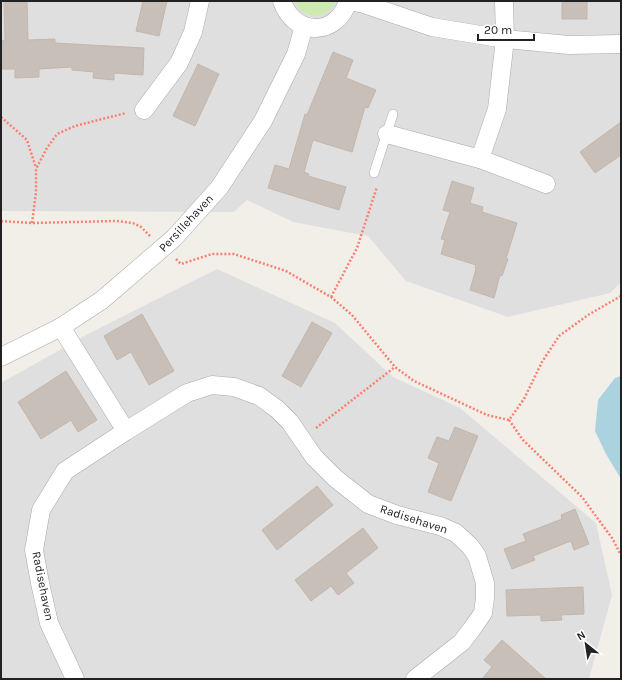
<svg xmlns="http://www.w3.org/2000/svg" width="622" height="680" font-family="Karla,sans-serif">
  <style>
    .residential { fill: #e0dfdf }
    .grass { fill: #cdebb0 }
    .water { fill: #aad3df }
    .building { fill: #c7bfb8; stroke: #c4b6ab }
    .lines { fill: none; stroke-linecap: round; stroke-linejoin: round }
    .service-casing { stroke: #a9a9a9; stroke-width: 10 }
    .minor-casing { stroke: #a9a9a9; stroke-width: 19 }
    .path { stroke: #fa8072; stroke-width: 2.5; stroke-dasharray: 2 2; stroke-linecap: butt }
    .service { stroke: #fff; stroke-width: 9 }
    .minor { stroke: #fff; stroke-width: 18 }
    .labels { text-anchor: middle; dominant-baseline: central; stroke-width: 3; stroke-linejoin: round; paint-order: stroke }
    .street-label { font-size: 12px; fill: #222; stroke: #fff }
  </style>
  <rect width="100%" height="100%" fill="#f2efe9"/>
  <g class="residential">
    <path d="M 1,1 L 621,1 L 621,282 L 610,293 L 508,317 L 406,281 L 368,236 L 293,222 L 247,200 L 234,212 L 1,211 Z"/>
    <path d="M 217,269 L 335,323 L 393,377 L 460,408 L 596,523 L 612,595 L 589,679 L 1,679 L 1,383 L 88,334 Z"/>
  </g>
  <path class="grass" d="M 295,1 L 336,1 C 328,20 302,21 295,1 Z"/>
  <path class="water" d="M 621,376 L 621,479 L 606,454 L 595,431 L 598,400 L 615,378 Z"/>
  <g class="building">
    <path d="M 4,1 L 27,1 L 28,40 L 55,39 L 55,43 L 144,48 L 143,75 L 114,73 L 114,80 L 93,78 L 94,72 L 72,70 L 72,67 L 39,69 L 39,77 L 15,78 L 15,69 L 1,69 L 1,41 L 5,40 Z"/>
    <path d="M 143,1 L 167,1 L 159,36 L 136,31 Z"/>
    <rect x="562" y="1" width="25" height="18"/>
    <path d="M 333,52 L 353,60 L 346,78 L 376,90 L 368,108 L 365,107 L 352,152 L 313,140 L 304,172 L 309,174 L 308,176 L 346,187 L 339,210 L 268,188 L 275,165 L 289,169 L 305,114 L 307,115 Z"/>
    <path d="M 198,64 L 219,74 L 195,126 L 173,116 Z"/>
    <path d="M 621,122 L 621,155 L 595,173 L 580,152 Z"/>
    <path d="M 452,181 L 474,188 L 470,203 L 483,207 L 482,212 L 517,223 L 506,259 L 508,259 L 502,276 L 500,275 L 494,298 L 470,290 L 476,269 L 475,268 L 476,265 L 441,254 L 445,240 L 441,239 L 450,212 L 443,210 Z"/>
    <path d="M 142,314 L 174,371 L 149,385 L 131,352 L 117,360 L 104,336 Z"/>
    <path d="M 312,322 L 332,333 L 301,387 L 282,376 Z"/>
    <path d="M 66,371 L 97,420 L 78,432 L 71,420 L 41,439 L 18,402 Z"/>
    <path d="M 455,427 L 478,436 L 451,501 L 428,492 L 439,463 L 428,458 L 437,437 L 449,441 Z"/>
    <path d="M 317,486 L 333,505 L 277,550 L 262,530 Z"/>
    <path d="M 575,509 L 589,544 L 574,550 L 571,541 L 533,556 L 535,560 L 512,569 L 504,549 L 526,541 L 523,534 L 562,519 L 561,515 Z"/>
    <path d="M 363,528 L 378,548 L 346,573 L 354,583 L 338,595 L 331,586 L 311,601 L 295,580 Z"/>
    <path d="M 583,587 L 584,614 L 561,615 L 562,620 L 541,621 L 541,615 L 507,616 L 506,590 Z"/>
    <path d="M 502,640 L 546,679 L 482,679 L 492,667 L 484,660 Z"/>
  </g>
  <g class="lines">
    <g class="service-casing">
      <path id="service" d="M 374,173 L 393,114"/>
    </g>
    <g class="minor-casing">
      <g id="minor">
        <path d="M 282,1 C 294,37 337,37 348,1"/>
        <path d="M 350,1 L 364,4 L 432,27 L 505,39 L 569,45 L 621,44"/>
        <path d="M 144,110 L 179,63 L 193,32 L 200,1"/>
        <path d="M 387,134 L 480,159 L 546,184"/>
        <path d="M 480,159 L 497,109 L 505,39 L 504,1"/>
        <path d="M 61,327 L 126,431"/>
        <path d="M 1,357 L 61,327 L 102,300 L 174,238 L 219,188 L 263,121 L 296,54 L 304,26"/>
        <path d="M 75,679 L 49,623 L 40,583 L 34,550 L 41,510 L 65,471 L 126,431 L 187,393 L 212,385 L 234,387 L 259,396 L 277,409 L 290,422 L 314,457 L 335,478 L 368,504 L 397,515 L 440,526 L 456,533 L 470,546 L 477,556 L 485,583 L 485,598 L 483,613 L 474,626 L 462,642 L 415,679"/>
      </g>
    </g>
    <g class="path">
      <path d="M 1,117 L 27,140 L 36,168"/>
      <path d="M 1,221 L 32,223 L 116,221 L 133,223 L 141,227 L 150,236"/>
      <path d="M 32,223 L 36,192 L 36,169 L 47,148 L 57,134 L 75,126 L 126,113"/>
      <path d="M 176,259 L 181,264 L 212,254 L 234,254 L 286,271 L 331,297 L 352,315 L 395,367 L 414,381 L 487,415 L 509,420 L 524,399 L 542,362 L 559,336 L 588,315 L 621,296"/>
      <path d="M 331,297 L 357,248 L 377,187"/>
      <path d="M 509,420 L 523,440 L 582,497 L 612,538 L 621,555"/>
      <path d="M 316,428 L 395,367"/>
    </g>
    <use href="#service" class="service"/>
    <use href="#minor" class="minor"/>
  </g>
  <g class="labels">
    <g class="street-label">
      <text transform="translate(186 223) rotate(-47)">Persillehaven</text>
      <text transform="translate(414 519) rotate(18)">Radisehaven</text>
      <text transform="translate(43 586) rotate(79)">Radisehaven</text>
    </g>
  </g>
  <rect width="622" height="680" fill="none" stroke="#222222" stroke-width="4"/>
  <g transform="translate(586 644) rotate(330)" stroke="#ffffff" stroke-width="3" paint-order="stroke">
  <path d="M0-3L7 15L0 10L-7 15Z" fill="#222222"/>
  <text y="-6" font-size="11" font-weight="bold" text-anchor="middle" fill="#222222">N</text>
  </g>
  <path d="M478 34v6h56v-6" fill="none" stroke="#222222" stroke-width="2"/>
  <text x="484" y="34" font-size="12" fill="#222222" stroke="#ffffff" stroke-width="3" paint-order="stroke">20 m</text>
</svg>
